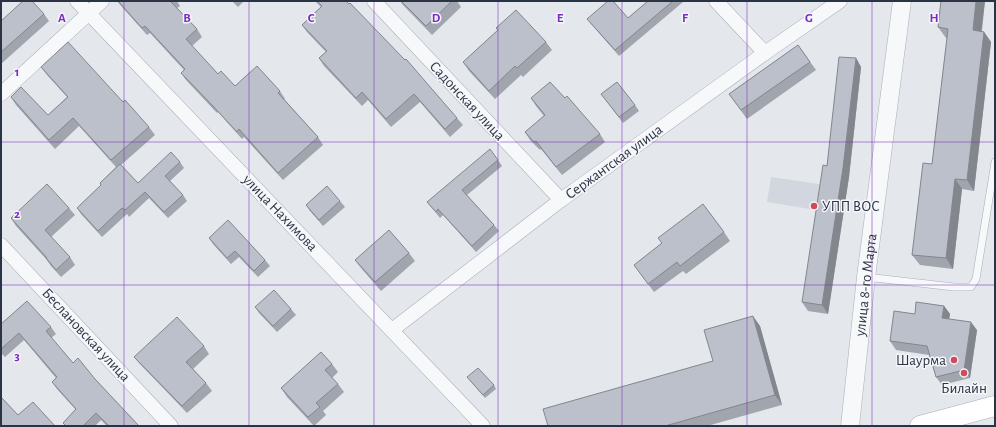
<svg xmlns="http://www.w3.org/2000/svg" width="996" height="427" font-family="'Alegreya Sans',sans-serif">
  <style>
    .built { fill: #d2d6de }
    .lines { fill: none; stroke-linecap: round; stroke-linejoin: round }
    .service-casing { stroke: #a9aeb7; stroke-width: 8 }
    .minor-casing { stroke: #a9aeb7; stroke-width: 15 }
    .tertiary-casing { stroke: #a9aeb7; stroke-width: 19 }
    .secondary-casing { stroke: #a9aeb7; stroke-width: 21 }
    .service { stroke: #f7f8fa; stroke-width: 7 }
    .minor { stroke: #f7f8fa; stroke-width: 14 }
    .tertiary { stroke: #f7f8fa; stroke-width: 18 }
    .secondary { stroke: #fff; stroke-width: 20 }
    .wall { fill: #a1a5ae }
    .shaded-wall { fill: #83868d }
    .building { fill: #bbc0ca; stroke: #83868d }
    .grid { fill: none; stroke: #7b2cbf; stroke-width: 1; stroke-opacity: 0.55 }
    .poi-dot { fill: #d1495b; stroke: #f4f6f9; stroke-width: 1.5 }
    .labels { text-anchor: middle; dominant-baseline: central; stroke-width: 3; stroke-linejoin: round; paint-order: stroke }
    .street-label { font-size: 15px; fill: #2b3445; stroke: #f4f6f9 }
    .poi-label { font-size: 15px; fill: #2b3445; stroke: #f4f6f9; text-anchor: start }
    .grid-label { font-size: 13px; text-anchor: middle; font-weight: bold; fill: #7b2cbf; stroke: #f4f6f9; stroke-width: 3; stroke-linejoin: round; paint-order: stroke }
  </style>
  <rect width="100%" height="100%" fill="#e4e7ec"/>
  <path class="built" d="M 771,177 L 839,187 L 816,210 L 767,202 Z"/>
  <g class="lines">
    <g class="service-casing">
      <path id="service" d="M 866,277 L 954,287 L 971,287 L 976,279 L 995,162"/>
    </g>
    <g class="minor-casing">
      <g id="minor">
        <path d="M 77,1 L 483,426"/>
        <path d="M 374,1 L 561,200"/>
        <path d="M 716,1 L 765,53"/>
        <path d="M 1,94 L 102,1"/>
        <path d="M 1,245 L 171,426"/>
        <path d="M 392,330 L 561,200 L 765,53 L 840,1"/>
      </g>
    </g>
    <g class="tertiary-casing">
      <g id="tertiary">
        <path id="s1" d="M 850,426 L 866,277 L 902,1"/>
      </g>
    </g>
    <g class="secondary-casing">
      <path id="secondary" d="M 920,426 L 995,406"/>
    </g>
    <use href="#service" class="service"/>
    <use href="#minor" class="minor"/>
    <use href="#tertiary" class="tertiary"/>
    <use href="#secondary" class="secondary"/>
  </g>
  <g class="wall">
    <path d="M 117,1 L 150,2 L 151,1 L 177,1 L 180,6 L 177,8 L 197,29 L 202,37 L 192,46 L 218,74 L 235,86 L 280,91 L 285,99 L 284,99 L 318,137 L 323,145 L 283,180 L 244,137 L 242,139 L 218,112 L 217,113 L 186,80 L 181,73 L 184,70 L 150,33 L 147,35 L 122,7 Z"/>
    <path d="M 232,1 L 244,1 L 238,7 Z"/>
    <path d="M 315,1 L 346,1 L 457,118 L 463,125 L 450,137 L 420,102 L 391,127 L 368,100 L 362,106 L 324,66 L 319,58 L 326,52 L 307,32 L 302,25 L 321,7 Z"/>
    <path d="M 400,1 L 457,1 L 461,7 L 432,35 L 403,5 Z"/>
    <path d="M 648,1 L 682,1 L 683,2 L 619,56 L 592,25 L 587,19 L 628,18 Z"/>
    <path d="M 985,1 L 982,31 L 984,32 L 991,42 L 974,191 L 962,189 L 953,269 L 920,265 L 912,255 L 932,164 L 947,38 L 946,38 L 938,27 Z"/>
    <path d="M 44,14 L 49,21 L 1,64 L 1,21 Z"/>
    <path d="M 496,28 L 546,42 L 552,50 L 523,77 L 521,75 L 495,99 L 469,71 L 463,62 L 498,30 Z"/>
    <path d="M 798,45 L 816,70 L 747,119 L 729,94 Z"/>
    <path d="M 856,58 L 861,67 L 849,177 L 828,314 L 808,311 L 802,302 L 827,166 Z"/>
    <path d="M 41,67 L 123,102 L 149,127 L 155,135 L 121,165 L 138,183 L 180,162 L 184,168 L 170,181 L 183,195 L 187,201 L 168,218 L 149,198 L 129,217 L 127,214 L 102,237 L 81,214 L 77,208 L 101,185 L 100,183 L 116,167 L 79,126 L 55,149 L 16,105 L 11,97 L 48,115 L 67,97 L 47,75 Z"/>
    <path d="M 601,94 L 635,105 L 639,111 L 623,123 Z"/>
    <path d="M 531,98 L 565,98 L 600,134 L 605,142 L 562,175 L 541,149 L 540,150 L 530,140 L 525,132 L 544,116 L 536,106 Z"/>
    <path d="M 498,160 L 502,166 L 467,195 L 494,225 L 499,231 L 476,252 L 443,215 L 440,218 L 427,202 Z"/>
    <path d="M 340,201 L 345,207 L 323,226 L 310,211 L 306,205 Z"/>
    <path d="M 69,208 L 75,215 L 51,237 L 70,257 L 75,265 L 61,277 L 51,266 L 46,259 L 16,226 L 11,218 Z"/>
    <path d="M 724,232 L 730,241 L 686,274 L 683,271 L 654,292 L 634,265 L 662,243 L 658,238 Z"/>
    <path d="M 209,238 L 265,260 L 270,266 L 258,277 L 239,257 L 231,264 L 213,244 Z"/>
    <path d="M 409,253 L 415,261 L 381,291 L 361,268 L 355,260 Z"/>
    <path d="M 944,306 L 950,314 L 949,319 L 977,330 L 970,378 L 942,385 L 936,377 L 929,355 L 896,350 L 890,341 L 915,314 Z"/>
    <path d="M 255,307 L 291,309 L 296,315 L 277,332 L 259,313 Z"/>
    <path d="M 1,324 L 51,327 L 56,334 L 51,338 L 73,363 L 95,379 L 139,426 L 107,426 L 101,420 L 95,426 L 65,426 L 63,423 L 76,410 L 57,389 L 52,382 L 56,378 L 24,340 L 5,357 L 1,353 Z"/>
    <path d="M 760,326 L 782,405 L 707,426 L 548,426 L 713,361 Z"/>
    <path d="M 204,346 L 209,354 L 193,369 L 206,383 L 212,391 L 187,413 L 140,364 L 134,357 Z"/>
    <path d="M 332,364 L 338,372 L 332,378 L 338,384 L 344,392 L 323,411 L 326,415 L 314,426 L 287,397 L 281,388 Z"/>
    <path d="M 467,377 L 494,385 L 496,389 L 485,398 Z"/>
  </g>
  <g class="shaded-wall">
    <path d="M 976,1 L 985,1 L 980,41 L 973,30 Z"/>
    <path d="M 984,32 L 991,42 L 974,191 L 967,180 Z"/>
    <path d="M 856,58 L 861,67 L 849,177 L 828,314 L 822,305 Z"/>
    <path d="M 955,179 L 962,189 L 953,269 L 946,258 Z"/>
    <path d="M 944,306 L 950,314 L 948,326 L 942,318 Z"/>
    <path d="M 753,316 L 760,326 L 782,405 L 775,395 Z"/>
    <path d="M 971,322 L 977,330 L 970,378 L 964,370 Z"/>
  </g>
  <g class="building">
    <path d="M 23,1 L 32,1 L 44,14 L 1,52 L 1,21 Z"/>
    <path d="M 118,1 L 150,1 L 150,2 L 151,1 L 171,1 L 171,2 L 197,29 L 186,39 L 218,74 L 221,71 L 235,86 L 257,66 L 280,91 L 278,93 L 318,137 L 278,173 L 239,129 L 237,132 L 212,105 L 181,73 L 185,69 L 145,26 L 142,28 Z"/>
    <path d="M 317,1 L 346,1 L 349,4 L 350,3 L 405,60 L 406,59 L 457,118 L 445,129 L 414,94 L 386,119 L 362,92 L 356,98 L 319,58 L 327,51 L 302,25 L 322,6 Z"/>
    <path d="M 401,1 L 452,1 L 426,26 Z"/>
    <path d="M 608,1 L 613,1 L 628,18 L 648,1 L 673,1 L 615,50 L 587,19 Z"/>
    <path d="M 941,1 L 976,1 L 973,30 L 984,32 L 967,180 L 955,179 L 946,258 L 912,255 L 923,163 L 932,164 L 948,29 L 938,27 Z"/>
    <path d="M 516,10 L 546,42 L 517,68 L 515,66 L 489,91 L 463,62 L 498,30 L 496,28 Z"/>
    <path d="M 68,42 L 123,102 L 125,100 L 149,127 L 111,160 L 73,118 L 49,140 L 11,97 L 21,87 L 48,115 L 68,97 L 41,67 Z"/>
    <path d="M 798,45 L 810,62 L 741,110 L 729,94 Z"/>
    <path d="M 839,57 L 856,58 L 843,168 L 822,305 L 802,302 L 823,165 L 827,166 Z"/>
    <path d="M 550,82 L 565,98 L 567,96 L 600,134 L 556,167 L 536,141 L 534,142 L 525,132 L 545,115 L 531,98 Z"/>
    <path d="M 617,82 L 635,105 L 619,117 L 601,94 Z"/>
    <path d="M 490,149 L 498,160 L 462,190 L 494,225 L 472,246 L 438,209 L 436,212 L 427,202 Z"/>
    <path d="M 171,152 L 180,162 L 165,176 L 183,195 L 164,212 L 145,192 L 125,210 L 122,208 L 98,231 L 77,208 L 101,185 L 100,183 L 120,164 L 138,183 Z"/>
    <path d="M 47,184 L 69,208 L 45,230 L 70,257 L 56,270 L 46,258 L 47,258 L 11,218 Z"/>
    <path d="M 327,186 L 340,201 L 319,220 L 306,205 Z"/>
    <path d="M 703,204 L 724,232 L 680,266 L 677,262 L 648,284 L 634,265 L 662,243 L 658,238 Z"/>
    <path d="M 228,220 L 265,260 L 254,271 L 235,251 L 227,258 L 209,238 Z"/>
    <path d="M 389,230 L 409,253 L 375,282 L 355,260 Z"/>
    <path d="M 274,290 L 291,309 L 273,326 L 255,307 Z"/>
    <path d="M 27,301 L 51,327 L 46,331 L 73,363 L 78,358 L 95,379 L 139,426 L 109,426 L 96,413 L 83,426 L 66,426 L 63,423 L 76,409 L 52,382 L 57,377 L 19,333 L 1,349 L 1,324 Z"/>
    <path d="M 916,302 L 944,306 L 942,318 L 971,322 L 964,370 L 936,377 L 927,346 L 890,341 L 894,311 L 915,314 Z"/>
    <path d="M 753,316 L 775,395 L 665,426 L 548,426 L 543,409 L 713,361 L 704,330 Z"/>
    <path d="M 177,317 L 204,346 L 186,362 L 206,383 L 182,406 L 134,357 Z"/>
    <path d="M 321,352 L 332,364 L 325,370 L 338,384 L 316,403 L 320,407 L 308,417 L 281,388 Z"/>
    <path d="M 478,368 L 494,385 L 483,395 L 467,377 Z"/>
    <path d="M 1,397 L 18,415 L 33,402 L 55,426 L 1,426 Z"/>
  </g>
  <path class="grid" d="M 124,1 L 124,426M 249,1 L 249,426M 374,1 L 374,426M 498,1 L 498,426M 622,1 L 622,426M 747,1 L 747,426M 872,1 L 872,426M 1,142 L 995,142M 1,285 L 995,285"/>
  <g class="poi-dot">
    <circle cx="814" cy="206" r="4"/>
    <circle cx="954" cy="360" r="4"/>
    <circle cx="964" cy="373" r="4"/>
  </g>
  <g class="labels">
    <g class="street-label">
      <text transform="translate(467 101) rotate(47)">Садонская улица</text>
      <text transform="translate(614 162) rotate(-36)">Сержантская улица</text>
      <text transform="translate(280 213) rotate(46)">улица Нахимова</text>
      <text stroke="none"><textPath href="#s1" startOffset="142">улица 8-го Марта</textPath></text>
      <text transform="translate(86 335) rotate(47)">Беслановская улица</text>
    </g>
    <g class="poi-label">
      <text x="822" y="206">УПП ВОС</text>
      <text x="946" y="360" text-anchor="end">Шаурма</text>
      <text x="964" y="388" text-anchor="middle">Билайн</text>
    </g>
  </g>
  <g class="grid-label">
    <text x="62" y="22">A</text>
    <text x="187" y="22">B</text>
    <text x="311" y="22">C</text>
    <text x="436" y="22">D</text>
    <text x="560" y="22">E</text>
    <text x="685" y="22">F</text>
    <text x="809" y="22">G</text>
    <text x="934" y="22">H</text>
    <text x="17" y="76">1</text>
    <text x="17" y="218">2</text>
    <text x="17" y="360">3</text>
  </g>
  <rect width="996" height="427" fill="none" stroke="#2b3445" stroke-width="4"/>
</svg>
